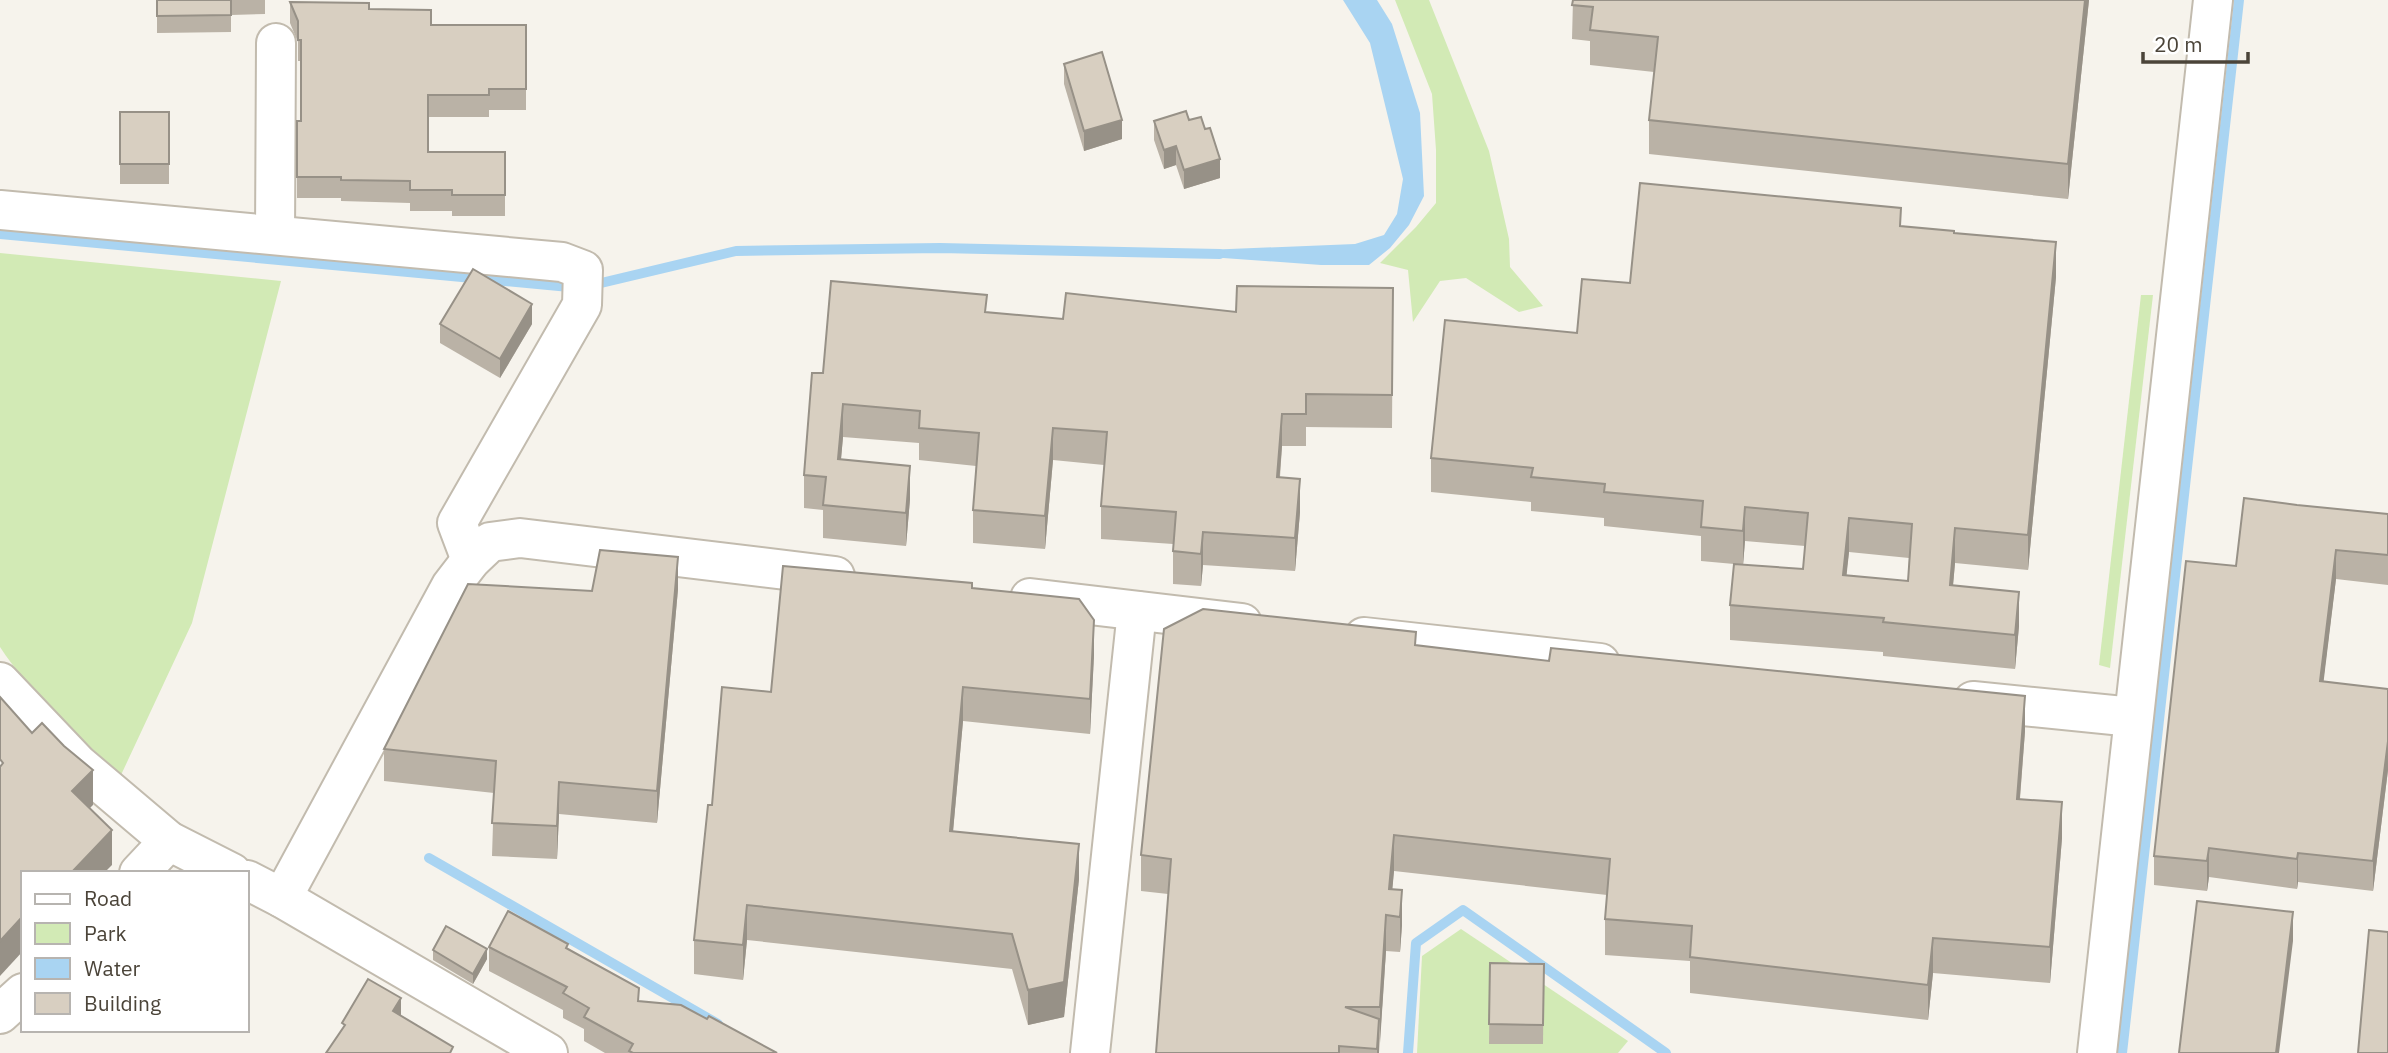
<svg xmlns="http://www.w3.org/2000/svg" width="2388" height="1053" font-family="'IBM Plex Sans',sans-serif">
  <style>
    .green { fill: #d2eab5 }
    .water { fill: #a9d4f2 }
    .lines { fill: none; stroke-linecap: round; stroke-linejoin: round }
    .stream { stroke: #a9d4f2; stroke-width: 10 }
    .street-casing { stroke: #c2bbae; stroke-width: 42 }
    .street { stroke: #fff; stroke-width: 38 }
    .wall { fill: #bab2a6; fill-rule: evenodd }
    .shaded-wall { fill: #979187 }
    .building { fill: #d8cfc1; stroke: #979187; stroke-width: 2; fill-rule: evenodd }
  </style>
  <rect width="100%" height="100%" fill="#f6f3ec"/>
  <g class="green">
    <path d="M 1395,0 L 1429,0 L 1489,151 L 1509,239 L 1510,267 L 1543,306 L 1519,312 L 1466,278 L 1440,281 L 1413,322 L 1408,270 L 1380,263 L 1416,227 L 1436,203 L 1436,150 L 1432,94 Z"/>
    <path d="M 0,253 L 281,281 L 192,623 L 121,775 C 77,735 33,697 0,647 Z"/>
    <path d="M 2141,295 L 2153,295 L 2110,668 L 2099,665 Z"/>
    <path d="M 1461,929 L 1628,1041 L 1618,1053 L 1417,1053 L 1422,956 Z"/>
  </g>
  <path class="water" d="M 1343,0 L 1377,0 L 1392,24 L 1420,113 L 1424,196 L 1409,225 L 1390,248 L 1369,265 L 1321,265 L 1209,257 L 1205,250 L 1355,244 L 1384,235 L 1397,214 L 1403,179 L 1370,43 Z"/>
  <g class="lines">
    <g class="stream">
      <path d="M 0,234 L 580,288 L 736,251 L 940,248 L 1220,254"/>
      <path d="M 429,858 L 718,1024"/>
      <path d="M 1408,1053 L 1416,943 L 1463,910 L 1666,1053"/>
      <path d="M 2122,1053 L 2239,0"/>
    </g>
    <g class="street-casing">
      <g id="street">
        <path d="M 0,210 L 562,262 L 583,270 L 582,305 L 457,523 L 471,560"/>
        <path d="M 275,235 L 276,43"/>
        <path d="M 1030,598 L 1242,623"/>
        <path d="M 1364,637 L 1600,663"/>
        <path d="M 0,682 L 78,764 L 169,841 L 232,873"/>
        <path d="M 1973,701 L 2133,717"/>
        <path d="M 139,873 L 169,841"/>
        <path d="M 247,880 L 282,898 L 548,1053"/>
        <path d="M 282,898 L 451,586 L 471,560 L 490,542 L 520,538 L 835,576"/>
        <path d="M 0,1014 L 23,993"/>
        <path d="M 1090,1053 L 1137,611"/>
        <path d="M 2097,1053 L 2213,0"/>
      </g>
    </g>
    <use href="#street" class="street"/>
  </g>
  <g class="wall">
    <path d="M 157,0 L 265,0 L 265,14 L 231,15 L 231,32 L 157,33 Z"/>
    <path d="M 1573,0 L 2089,0 L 2068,199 L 1649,154 L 1649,120 L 1654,72 L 1590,65 L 1590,41 L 1572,39 Z"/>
    <path d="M 290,2 L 369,9 L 431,25 L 526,25 L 526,110 L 489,110 L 489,117 L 428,117 L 428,152 L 505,152 L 505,216 L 452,216 L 452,211 L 410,211 L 410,203 L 341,201 L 341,198 L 297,198 L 297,121 L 301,121 L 301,61 L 298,61 L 298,42 L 290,23 Z"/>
    <path d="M 1064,64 L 1122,139 L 1084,151 L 1064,84 Z"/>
    <rect x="120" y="112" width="49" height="72"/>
    <path d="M 1189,120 L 1220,178 L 1184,189 L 1176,165 L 1164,169 L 1154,140 L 1154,121 Z"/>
    <path d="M 1901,226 L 1954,233 L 2056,277 L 2028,570 L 1955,563 L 1953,585 L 2019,626 L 2015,669 L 1883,656 L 1883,652 L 1730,640 L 1730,605 L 1734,564 L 1701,561 L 1701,536 L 1604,526 L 1604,518 L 1531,511 L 1531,502 L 1431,492 L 1431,458 L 1577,333 L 1630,283 ZM 1745,541 L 1805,546 L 1803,569 L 1743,565 ZM 1849,552 L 1909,558 L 1908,581 L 1846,575 Z"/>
    <path d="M 1393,288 L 1392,428 L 1306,427 L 1306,446 L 1282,446 L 1280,477 L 1300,512 L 1295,571 L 1203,565 L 1201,586 L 1173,584 L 1173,544 L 1101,539 L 1101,506 L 1104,465 L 1053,460 L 1045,549 L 973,543 L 973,510 L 976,466 L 919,460 L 919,443 L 843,437 L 841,459 L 910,499 L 906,546 L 823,538 L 823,510 L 804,508 L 804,475 L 823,373 L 987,312 L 1063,319 L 1236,312 Z"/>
    <path d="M 440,324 L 532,324 L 500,378 L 440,343 Z"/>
    <path d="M 2297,505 L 2388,514 L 2388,585 L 2336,579 L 2323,682 L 2388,689 L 2388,770 L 2373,891 L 2298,882 L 2297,889 L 2209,877 L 2207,891 L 2154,885 L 2154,856 L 2236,566 Z"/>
    <path d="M 972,588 L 1094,655 L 1090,734 L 963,721 L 953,831 L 1079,879 L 1064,1017 L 1028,1025 L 1012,969 L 747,940 L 743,980 L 694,974 L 694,940 L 712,805 L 771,692 Z"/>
    <path d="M 678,589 L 657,823 L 559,814 L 557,859 L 492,856 L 494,793 L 384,781 L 384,749 L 592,591 Z"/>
    <path d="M 1416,645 L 2025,731 L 2020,799 L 2062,838 L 2050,983 L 1933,973 L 1928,1020 L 1690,993 L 1690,961 L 1605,955 L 1605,919 L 1607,895 L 1394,871 L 1392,889 L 1402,890 L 1402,925 L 1400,952 L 1386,951 L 1379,1053 L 1156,1053 L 1168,894 L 1141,891 L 1141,855 Z"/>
    <path d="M 489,947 L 568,949 L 639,1001 L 707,1019 L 777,1053 L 605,1053 L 584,1041 L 584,1029 L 563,1018 L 563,1010 L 489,971 Z"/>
    <path d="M 433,950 L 487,959 L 473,984 L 433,960 Z"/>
    <path d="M 1490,963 L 1544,964 L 1543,1044 L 1489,1044 Z"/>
  </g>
  <g class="shaded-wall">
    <path d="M 2085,0 L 2089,0 L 2068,199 L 2068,164 Z"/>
    <path d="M 1122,120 L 1122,139 L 1084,151 L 1084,131 Z"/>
    <path d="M 1176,146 L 1176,165 L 1164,169 L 1164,150 Z"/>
    <path d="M 1220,159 L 1220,178 L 1184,189 L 1184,170 Z"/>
    <path d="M 2056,242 L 2056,277 L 2028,570 L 2028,535 Z"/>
    <path d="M 532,304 L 532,324 L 500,378 L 500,359 Z"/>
    <path d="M 843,404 L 843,437 L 838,492 L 838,459 Z"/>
    <path d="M 1282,414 L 1282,446 L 1277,509 L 1277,477 Z"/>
    <path d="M 1053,428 L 1053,460 L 1045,549 L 1045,516 Z"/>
    <path d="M 910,466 L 910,499 L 906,546 L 906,513 Z"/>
    <path d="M 1300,479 L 1300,512 L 1295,571 L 1295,538 Z"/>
    <path d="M 1745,507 L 1745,541 L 1743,565 L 1743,531 Z"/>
    <path d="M 1849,518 L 1849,552 L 1843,609 L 1843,575 Z"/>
    <path d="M 1955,528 L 1955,563 L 1950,619 L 1950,585 Z"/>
    <path d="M 1203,532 L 1203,565 L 1201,586 L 1201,554 Z"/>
    <path d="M 2336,550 L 2336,579 L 2320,711 L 2320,681 Z"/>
    <path d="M 678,557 L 678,589 L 657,823 L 657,791 Z"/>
    <path d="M 2019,592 L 2019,626 L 2015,669 L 2015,635 Z"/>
    <path d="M 1094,620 L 1094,655 L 1090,734 L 1090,699 Z"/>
    <path d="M 963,687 L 963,721 L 950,865 L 950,831 Z"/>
    <path d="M 2025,696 L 2025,731 L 2017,834 L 2017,799 Z"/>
    <path d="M 2388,741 L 2388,770 L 2373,891 L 2373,861 Z"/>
    <path d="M 93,770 L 93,805 L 72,826 L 72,791 Z"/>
    <path d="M 559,782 L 559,814 L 557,859 L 557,826 Z"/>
    <path d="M 2062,802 L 2062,838 L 2050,983 L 2050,947 Z"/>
    <path d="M 112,830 L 112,865 L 104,873 L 71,873 Z"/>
    <path d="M 1394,835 L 1394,871 L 1390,916 L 1389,889 Z"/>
    <path d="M 1079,844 L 1079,879 L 1064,1017 L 1028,1025 L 1028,990 Z"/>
    <path d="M 2209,848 L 2209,877 L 2207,891 L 2207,861 Z"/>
    <path d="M 2298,853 L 2298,882 L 2297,889 L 2297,859 Z"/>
    <path d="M 1402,890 L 1402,925 L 1400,952 L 1400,917 Z"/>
    <path d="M 747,905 L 747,940 L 743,980 L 743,945 Z"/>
    <path d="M 2293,912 L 2293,941 L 2279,1053 L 2276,1053 Z"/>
    <path d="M 1386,915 L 1386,951 L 1380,1043 L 1380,1007 Z"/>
    <path d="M 23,916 L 23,951 L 0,976 L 0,941 Z"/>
    <path d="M 1933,938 L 1933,973 L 1928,1020 L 1928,985 Z"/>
    <path d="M 487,949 L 487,959 L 473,984 L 473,974 Z"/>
    <path d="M 401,998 L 401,1018 L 393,1011 Z"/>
    <path d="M 1379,1019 L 1379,1053 L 1377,1053 L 1377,1049 Z"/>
  </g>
  <g class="building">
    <path d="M 157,0 L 231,0 L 231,15 L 157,16 Z"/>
    <path d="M 1573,0 L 2085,0 L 2068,164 L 1649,120 L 1658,37 L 1590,30 L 1593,7 L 1572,5 Z"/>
    <path d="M 290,2 L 369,3 L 369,9 L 431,10 L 431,25 L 526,25 L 526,89 L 489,89 L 489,95 L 428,95 L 428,152 L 505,152 L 505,195 L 452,195 L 452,190 L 410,190 L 410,181 L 341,180 L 341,177 L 297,177 L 297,121 L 301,121 L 301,40 L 298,40 L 298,21 Z"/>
    <path d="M 1102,52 L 1122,120 L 1084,131 L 1064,64 Z"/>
    <path d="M 1186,111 L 1189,120 L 1201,117 L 1205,129 L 1210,128 L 1220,159 L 1184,170 L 1176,146 L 1164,150 L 1154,121 Z"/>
    <rect x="120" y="112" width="49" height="52"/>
    <path d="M 1640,183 L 1901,208 L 1900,226 L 1954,231 L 1954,233 L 2056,242 L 2028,535 L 1955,528 L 1950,585 L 2019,592 L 2015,635 L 1883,622 L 1884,618 L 1730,605 L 1734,564 L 1803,569 L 1808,513 L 1745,507 L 1743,531 L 1701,527 L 1703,501 L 1604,492 L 1605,484 L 1531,477 L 1533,468 L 1431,458 L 1445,320 L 1577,333 L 1582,279 L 1630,283 ZM 1849,518 L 1912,524 L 1908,581 L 1843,575 Z"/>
    <path d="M 473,269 L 532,304 L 500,359 L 440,324 Z"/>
    <path d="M 831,281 L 987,295 L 985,312 L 1063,319 L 1066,293 L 1236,312 L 1237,286 L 1393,288 L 1392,395 L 1306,394 L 1306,414 L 1282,414 L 1277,477 L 1300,479 L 1295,538 L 1203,532 L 1201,554 L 1173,551 L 1176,512 L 1101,506 L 1107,432 L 1053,428 L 1045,516 L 973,510 L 979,433 L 919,428 L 920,411 L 843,404 L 838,459 L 910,466 L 906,513 L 823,505 L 826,477 L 804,475 L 812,373 L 823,373 Z"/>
    <path d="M 2244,498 L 2297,505 L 2388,514 L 2388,555 L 2336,550 L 2320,681 L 2388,689 L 2388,741 L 2373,861 L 2298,853 L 2297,859 L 2209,848 L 2207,861 L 2154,856 L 2186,561 L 2236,566 Z"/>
    <path d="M 600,550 L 678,557 L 657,791 L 559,782 L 557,826 L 492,823 L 496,761 L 384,749 L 468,584 L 592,591 Z"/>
    <path d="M 783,566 L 972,583 L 972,588 L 1079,599 L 1094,620 L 1090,699 L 963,687 L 950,831 L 1079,844 L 1064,982 L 1028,990 L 1012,934 L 747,905 L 743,945 L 694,940 L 708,805 L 712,805 L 722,687 L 771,692 Z"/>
    <path d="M 1203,609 L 1416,632 L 1415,645 L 1549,661 L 1551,648 L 2025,696 L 2017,799 L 2062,802 L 2050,947 L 1933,938 L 1928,985 L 1690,957 L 1692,926 L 1605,919 L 1610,859 L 1394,835 L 1389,889 L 1402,890 L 1400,917 L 1386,915 L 1380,1007 L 1345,1007 L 1379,1019 L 1377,1049 L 1339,1046 L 1339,1053 L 1156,1053 L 1171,859 L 1141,855 L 1164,629 Z"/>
    <path d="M 0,697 L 32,733 L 42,723 L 64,746 L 93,770 L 72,791 L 112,830 L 71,873 L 23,873 L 23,916 L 0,941 L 0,767 L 3,763 L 0,759 Z"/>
    <path d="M 2197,901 L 2293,912 L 2276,1053 L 2179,1053 Z"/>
    <path d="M 508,911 L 568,944 L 566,948 L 639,988 L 638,1001 L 681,1005 L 707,1019 L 709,1016 L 777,1053 L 633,1053 L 629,1051 L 633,1044 L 584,1017 L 589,1008 L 563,993 L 567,987 L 489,947 Z"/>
    <path d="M 446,926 L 487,949 L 473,974 L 433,950 Z"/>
    <path d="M 2369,930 L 2388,932 L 2388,1053 L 2358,1053 Z"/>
    <path d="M 1490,963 L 1544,964 L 1543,1025 L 1489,1024 Z"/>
    <path d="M 368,979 L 401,998 L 393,1011 L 453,1047 L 450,1053 L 326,1053 L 345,1025 L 342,1023 Z"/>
  </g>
  <rect x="21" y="871" width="228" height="161" fill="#ffffff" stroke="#b7b4b0" stroke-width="2"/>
  <rect x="35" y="894" width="35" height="10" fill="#ffffff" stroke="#b7b4b0" stroke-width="2"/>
  <text x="84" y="906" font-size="21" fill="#4b4439">Road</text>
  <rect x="35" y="923" width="35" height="21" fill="#d2eab5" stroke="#b7b4b0" stroke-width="2"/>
  <text x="84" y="941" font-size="21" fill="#4b4439">Park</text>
  <rect x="35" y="958" width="35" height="21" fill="#a9d4f2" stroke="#b7b4b0" stroke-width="2"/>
  <text x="84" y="976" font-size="21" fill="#4b4439">Water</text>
  <rect x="35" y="993" width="35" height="21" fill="#d8cfc1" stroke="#b7b4b0" stroke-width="2"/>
  <text x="84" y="1011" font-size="21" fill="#4b4439">Building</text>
  <path d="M2143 52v10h105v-10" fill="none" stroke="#4b4439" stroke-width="3.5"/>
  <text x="2154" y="52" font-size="21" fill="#4b4439" stroke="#ffffff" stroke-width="5" paint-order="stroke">20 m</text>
</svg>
